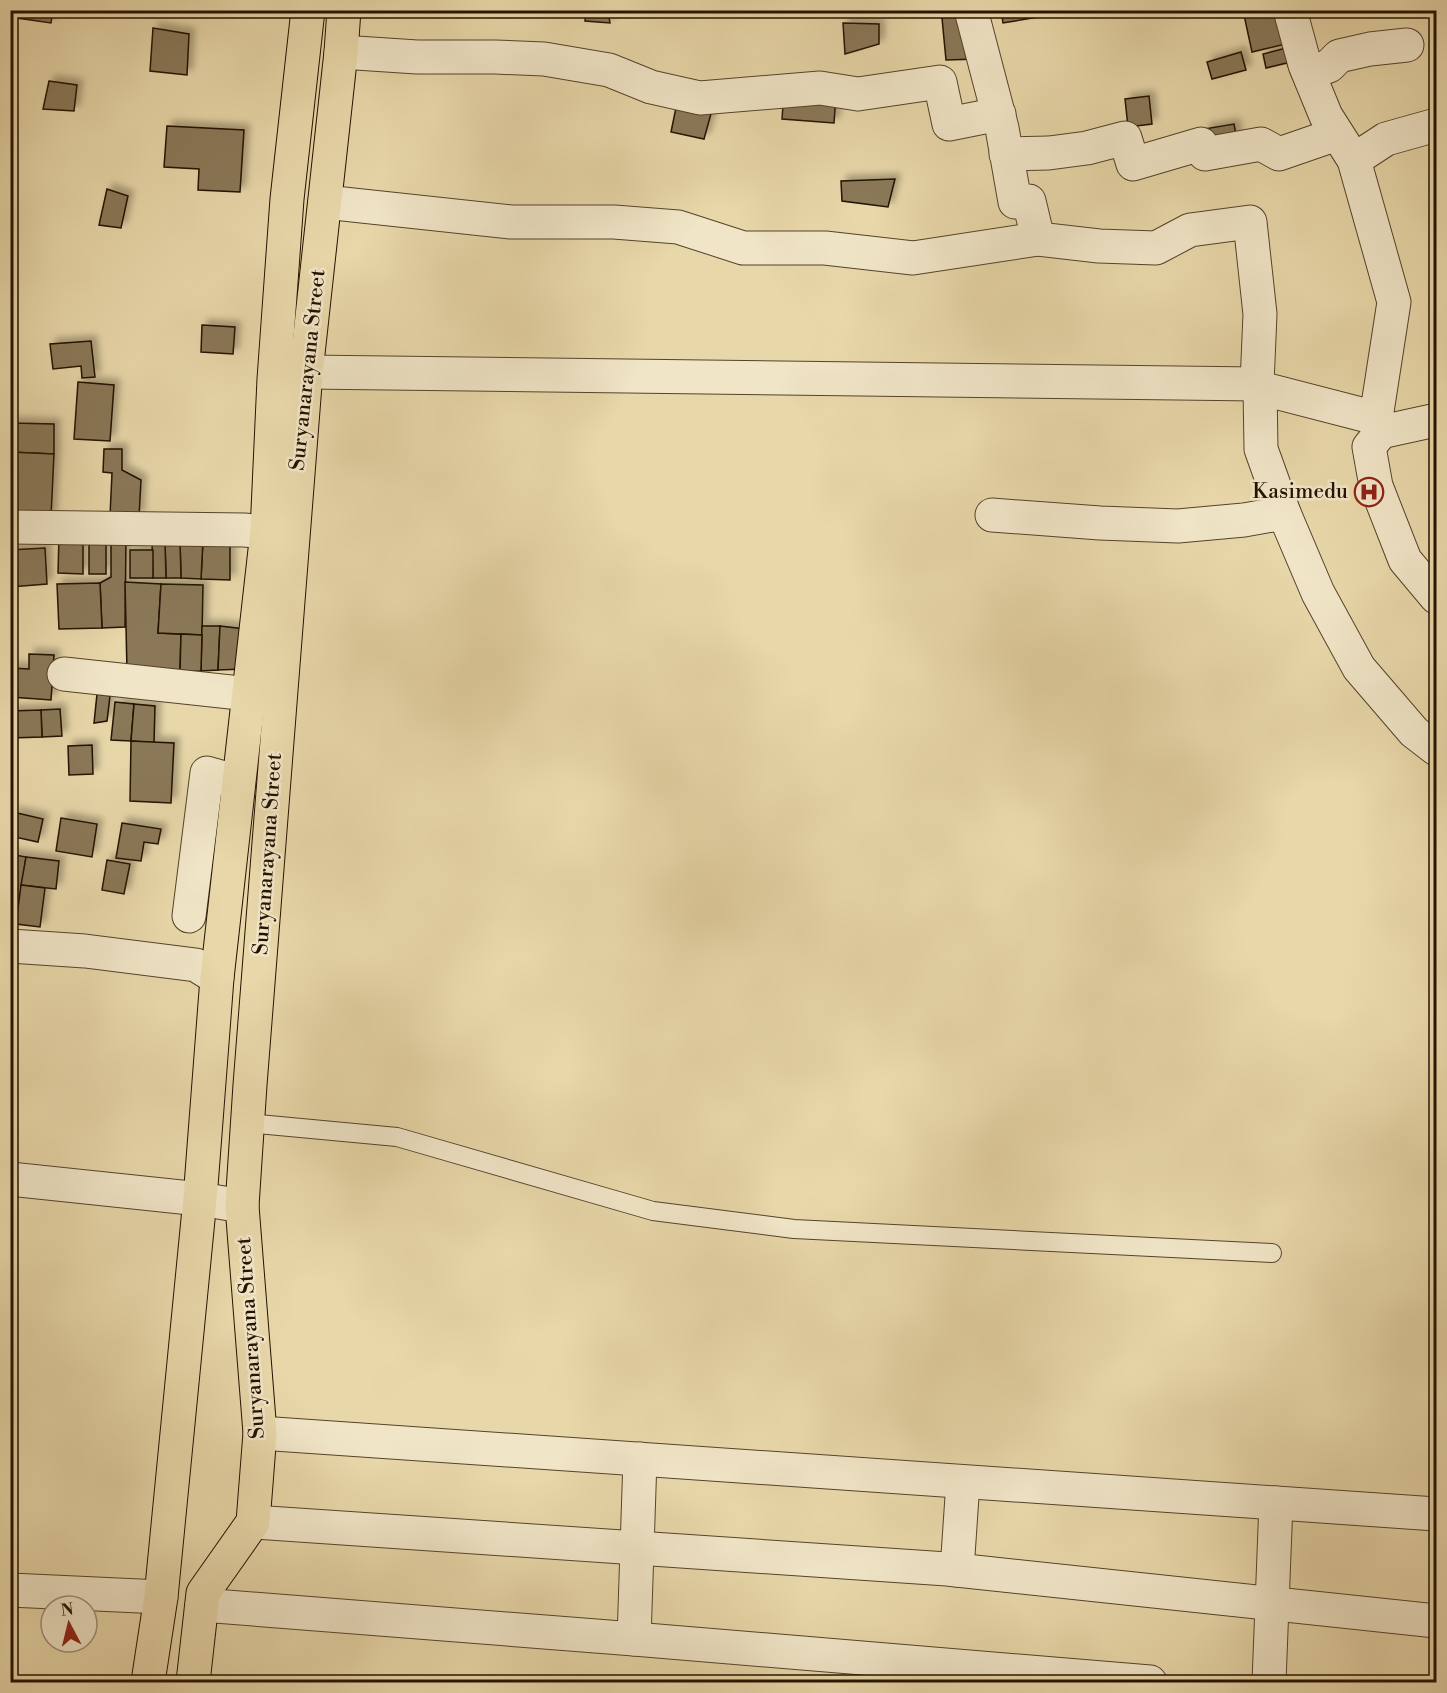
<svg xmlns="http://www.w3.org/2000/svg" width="1447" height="1693" font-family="'Libre Bodoni',serif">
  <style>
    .building { fill: #8a7858; stroke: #241200; stroke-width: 1.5; filter: url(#shadow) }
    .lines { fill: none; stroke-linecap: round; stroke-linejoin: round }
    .service-casing { stroke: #55432a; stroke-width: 20 }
    .minor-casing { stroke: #55432a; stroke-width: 35 }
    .primary-casing { stroke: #241200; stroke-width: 35 }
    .service { stroke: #f0e5c7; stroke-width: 18 }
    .minor { stroke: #f0e5c7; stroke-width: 33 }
    .primary { stroke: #e8d7a9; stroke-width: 33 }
    .labels { text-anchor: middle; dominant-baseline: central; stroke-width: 5; stroke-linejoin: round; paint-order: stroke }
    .street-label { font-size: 21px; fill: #241200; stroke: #f0e5c7 }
    .poi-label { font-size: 21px; fill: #241200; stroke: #f0e5c7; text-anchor: end }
  </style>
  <defs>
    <filter id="shadow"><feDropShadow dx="5.5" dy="-5.5" stdDeviation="3" flood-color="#0004"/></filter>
  </defs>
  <rect width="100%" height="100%" fill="#e8d7a9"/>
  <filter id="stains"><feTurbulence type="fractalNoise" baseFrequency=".00333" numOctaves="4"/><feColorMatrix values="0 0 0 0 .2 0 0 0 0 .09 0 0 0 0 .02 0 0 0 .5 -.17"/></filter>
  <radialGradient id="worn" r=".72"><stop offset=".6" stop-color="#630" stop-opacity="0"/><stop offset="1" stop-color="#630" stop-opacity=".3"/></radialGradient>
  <g class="building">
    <path d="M 10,10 L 53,10 L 51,23 L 10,17 Z"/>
    <path d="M 586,10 L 608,11 L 610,23 L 585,21 Z"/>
    <path d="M 1001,10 L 1038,10 L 1039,17 L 1003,23 Z"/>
    <path d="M 1257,10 L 1283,10 L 1290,43 L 1252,52 L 1244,15 Z"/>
    <path d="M 964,12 L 978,59 L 946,60 L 942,18 Z"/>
    <path d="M 843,23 L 879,24 L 879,44 L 845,54 Z"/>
    <path d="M 153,28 L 189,34 L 187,75 L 150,71 Z"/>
    <path d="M 1298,45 L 1305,73 L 1292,77 L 1287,63 L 1266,68 L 1263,54 Z"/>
    <path d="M 1241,52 L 1246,70 L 1212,79 L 1207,62 Z"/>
    <path d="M 49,81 L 77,85 L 74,111 L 43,109 Z"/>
    <path d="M 784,91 L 836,95 L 834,123 L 782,119 Z"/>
    <path d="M 1149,96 L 1152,124 L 1128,127 L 1125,99 Z"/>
    <path d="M 677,103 L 712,110 L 704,139 L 671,132 Z"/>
    <path d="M 1234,124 L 1238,145 L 1208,150 L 1204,129 Z"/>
    <path d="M 167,126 L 244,130 L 240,192 L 198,190 L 199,169 L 164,167 Z"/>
    <path d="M 895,179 L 888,207 L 842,201 L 841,181 Z"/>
    <path d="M 107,189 L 128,196 L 121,228 L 99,225 Z"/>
    <path d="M 202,325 L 235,327 L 233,354 L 201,352 Z"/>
    <path d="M 91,341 L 95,377 L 82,378 L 81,366 L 53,369 L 50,344 Z"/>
    <path d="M 78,382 L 114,385 L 110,441 L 74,439 Z"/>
    <path d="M 10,423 L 54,424 L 54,454 L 10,452 Z"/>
    <path d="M 104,449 L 122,449 L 122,470 L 141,480 L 139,517 L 110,516 L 112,473 L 103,472 Z"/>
    <path d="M 10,452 L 54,454 L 51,517 L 10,516 Z"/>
    <path d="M 59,535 L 83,535 L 83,574 L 58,573 Z"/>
    <rect x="89" y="536" width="17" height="38"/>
    <path d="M 111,538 L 126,539 L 125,627 L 102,628 L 100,583 L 111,577 Z"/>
    <path d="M 203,540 L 230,540 L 230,580 L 201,579 Z"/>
    <path d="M 203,540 L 201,579 L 181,578 L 180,541 Z"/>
    <path d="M 180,541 L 181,578 L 166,578 L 165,542 Z"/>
    <path d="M 152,542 L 165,542 L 166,578 L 153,578 Z"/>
    <path d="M 45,548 L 47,584 L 10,587 L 10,550 Z"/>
    <rect x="130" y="550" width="23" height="28"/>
    <path d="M 125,582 L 161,584 L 158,633 L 181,634 L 180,672 L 127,671 Z"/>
    <path d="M 100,583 L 102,628 L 59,629 L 57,584 Z"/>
    <path d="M 161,584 L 203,585 L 202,635 L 158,633 Z"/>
    <path d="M 202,626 L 220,626 L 218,670 L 201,671 Z"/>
    <path d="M 220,626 L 245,629 L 243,669 L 218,670 Z"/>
    <path d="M 181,634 L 202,635 L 201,671 L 180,672 Z"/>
    <path d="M 29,654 L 54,655 L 51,700 L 10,697 L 10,668 L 29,669 Z"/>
    <path d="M 97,694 L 110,696 L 107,721 L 94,723 Z"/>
    <path d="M 115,702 L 134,704 L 131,741 L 111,740 Z"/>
    <path d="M 134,704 L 155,706 L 154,743 L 131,741 Z"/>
    <path d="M 60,709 L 62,736 L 42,737 L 41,710 Z"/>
    <path d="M 41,710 L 42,737 L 10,738 L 10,711 Z"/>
    <path d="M 131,741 L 174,743 L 171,803 L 130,801 Z"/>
    <path d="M 92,745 L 93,774 L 69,775 L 68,746 Z"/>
    <path d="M 13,812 L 43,819 L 38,842 L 10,836 Z"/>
    <path d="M 61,818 L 97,824 L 92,857 L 56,851 Z"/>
    <path d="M 122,823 L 161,829 L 158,844 L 144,842 L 141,861 L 116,858 Z"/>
    <path d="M 10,854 L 26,857 L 20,899 L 10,898 Z"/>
    <path d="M 26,857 L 59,861 L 56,889 L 21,885 Z"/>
    <path d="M 107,860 L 130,864 L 124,894 L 102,890 Z"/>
    <path d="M 21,885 L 45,888 L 40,927 L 16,924 Z"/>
  </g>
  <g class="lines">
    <g class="service-casing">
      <path id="service" d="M 247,1123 L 397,1137 L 653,1211 L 794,1229 L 1272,1253"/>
    </g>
    <g class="minor-casing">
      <g id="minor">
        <path d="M 971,10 L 1002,128 L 1015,202 L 1029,201 L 1038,239"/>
        <path d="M 1290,10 L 1305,65 L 1326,116 L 1354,160 L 1394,302 L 1376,418"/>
        <path d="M 341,52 L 417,57 L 495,57 L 544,59 L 609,70 L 651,87 L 700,98 L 820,88 L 858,94 L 940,82 L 949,124 L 999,114"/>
        <path d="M 1309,73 L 1329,66 L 1339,56 L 1370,49 L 1407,45"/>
        <path d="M 1006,154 L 1049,153 L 1087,148 L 1125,138 L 1133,164 L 1201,144 L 1205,154 L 1261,144 L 1279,154 L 1337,134"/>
        <path d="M 1354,160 L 1386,139 L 1436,125"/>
        <path d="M 325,202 L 511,222 L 614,222 L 678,227 L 743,248 L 825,248 L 913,258 L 1038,239 L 1099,246 L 1156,248 L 1190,230 L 1250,222 L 1260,314 L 1257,384"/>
        <path d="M 306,372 L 1257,384 L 1260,388 L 1376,418 L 1381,432 L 1436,420"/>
        <path d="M 1260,388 L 1261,449 L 1284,513 L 1318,593 L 1359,668 L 1414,732 L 1436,749"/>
        <path d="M 1381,432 L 1369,447 L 1376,486 L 1405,560 L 1436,597"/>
        <path d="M 992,515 L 1100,523 L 1178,526 L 1244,520 L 1284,513"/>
        <path d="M 10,527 L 244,530 L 267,532"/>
        <path d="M 64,674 L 249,694"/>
        <path d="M 189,916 L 207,773 L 238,782"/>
        <path d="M 10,946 L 85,951 L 196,965 L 217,978"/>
        <path d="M 10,1179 L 200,1199 L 242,1206"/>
        <path d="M 260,1433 L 1436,1514"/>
        <path d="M 253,1522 L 947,1569 L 1436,1621"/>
        <path d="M 957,1570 L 963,1482"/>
        <path d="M 10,1590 L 161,1597"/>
        <path d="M 202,1605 L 634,1639 L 1150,1682"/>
        <path d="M 634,1639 L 640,1459"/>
        <path d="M 1269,1682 L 1276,1503"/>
      </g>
    </g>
    <g class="primary-casing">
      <g id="primary">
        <path d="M 148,1682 L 161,1597 L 200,1199 L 217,978 L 267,532 L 274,379 L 287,199 L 308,10"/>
        <path d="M 193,1682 L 203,1593 L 253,1522 L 260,1433 L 242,1206 L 250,1085 L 306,372 L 341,52 L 344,10"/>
      </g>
    </g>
    <use href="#service" class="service"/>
    <use href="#minor" class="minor"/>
    <use href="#primary" class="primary"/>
  </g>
  <defs>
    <g id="hospital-ring" transform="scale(1.5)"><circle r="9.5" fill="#f0e5c7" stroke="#8f2418" stroke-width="1.5"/><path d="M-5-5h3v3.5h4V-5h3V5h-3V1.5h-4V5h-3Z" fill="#8f2418"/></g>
  </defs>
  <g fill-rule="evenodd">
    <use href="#hospital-ring" x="1369" y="492"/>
  </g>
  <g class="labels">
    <g class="street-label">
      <text transform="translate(308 370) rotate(-84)">Suryanarayana Street</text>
      <text transform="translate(268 854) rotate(-86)">Suryanarayana Street</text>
      <text transform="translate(251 1338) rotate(-94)">Suryanarayana Street</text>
    </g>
    <g class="poi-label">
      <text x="1348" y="492">Kasimedu</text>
    </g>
  </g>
  <rect width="1447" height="1693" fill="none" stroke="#e8d7a9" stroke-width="36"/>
  <rect x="12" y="12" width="1423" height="1669" fill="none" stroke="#241200" stroke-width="3"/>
  <rect x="18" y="18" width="1411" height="1657" fill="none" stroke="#241200" stroke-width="1.5"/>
  <g transform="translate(69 1624) rotate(353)"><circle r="28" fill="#f0e5c7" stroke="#9e9177" stroke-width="1.5"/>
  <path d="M0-4.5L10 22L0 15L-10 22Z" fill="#8f2418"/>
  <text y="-9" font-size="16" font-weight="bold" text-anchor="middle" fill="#241200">N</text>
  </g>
  <rect width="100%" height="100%" filter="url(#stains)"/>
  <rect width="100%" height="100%" fill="url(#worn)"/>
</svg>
